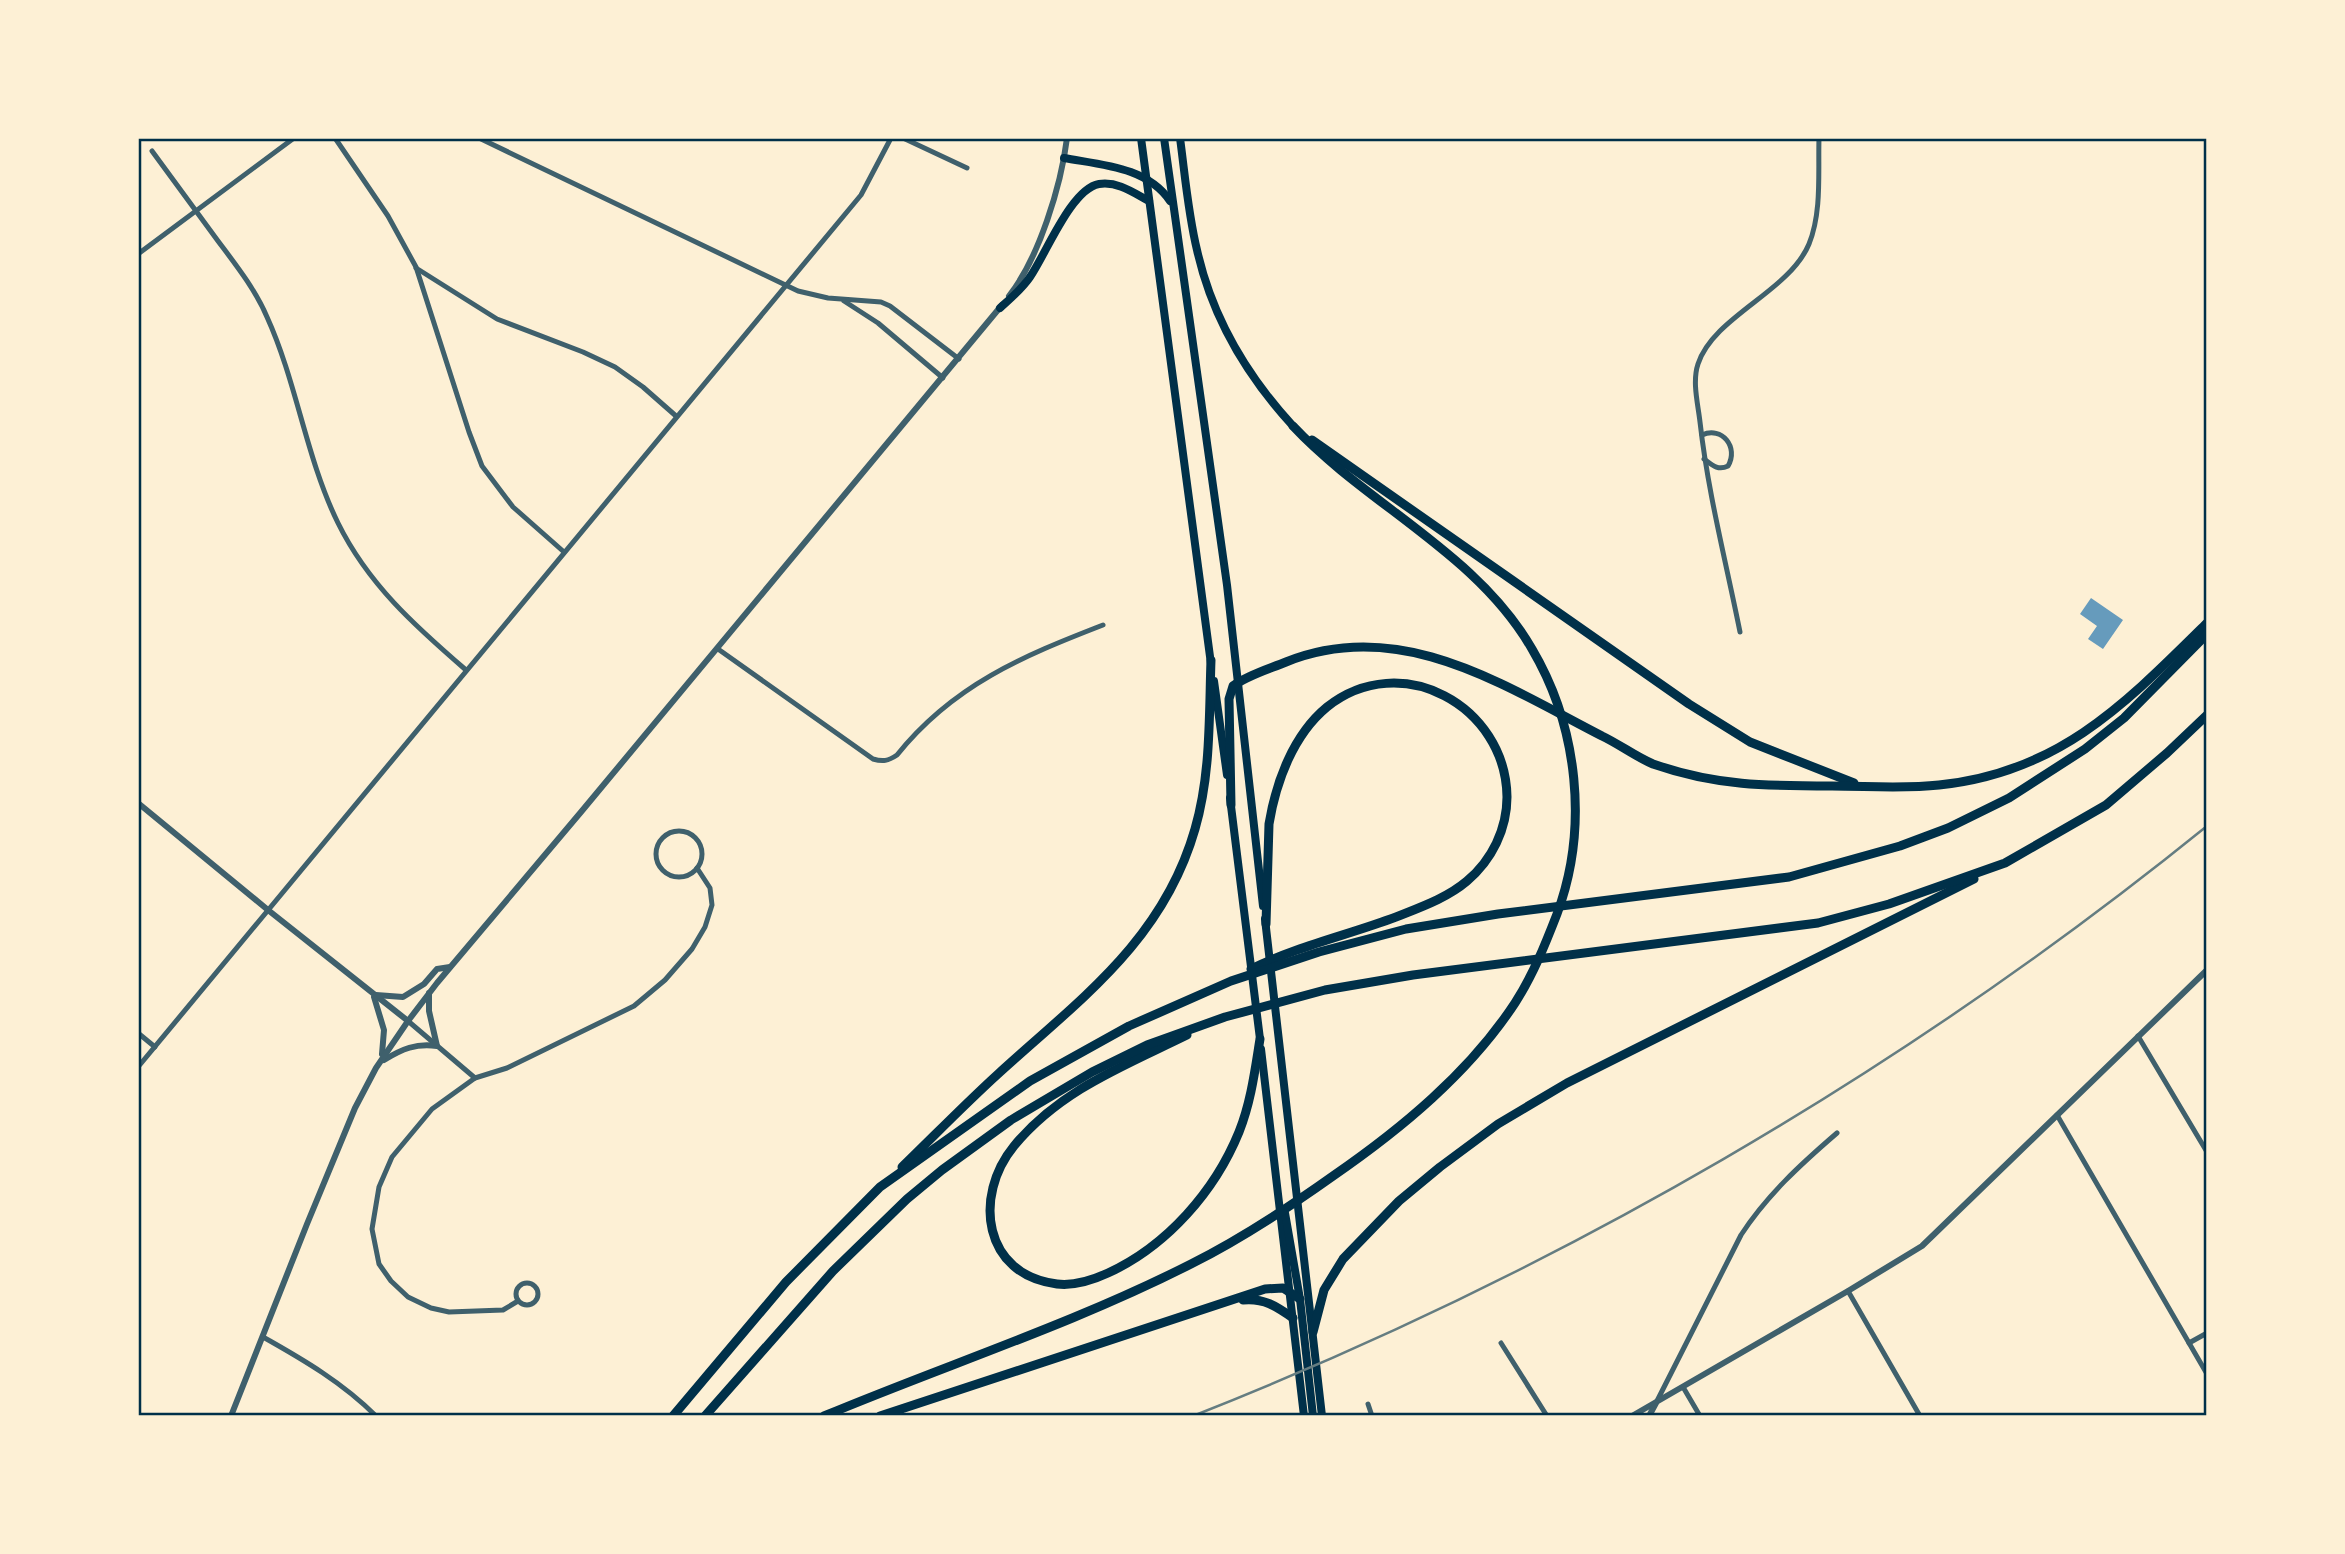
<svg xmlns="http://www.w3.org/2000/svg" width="2345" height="1554" font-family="'PT Sans',sans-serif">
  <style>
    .water { fill: #669bbc }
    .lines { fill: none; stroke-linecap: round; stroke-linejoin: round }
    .minor { stroke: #3f606c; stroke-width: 5 }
    .tertiary { stroke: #3f606c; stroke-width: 6 }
    .primary { stroke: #003049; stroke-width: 8 }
    .trunk { stroke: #003049; stroke-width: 8 }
    .motorway { stroke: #003049; stroke-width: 9 }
    .rail { stroke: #657d81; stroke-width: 2.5 }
    .neatline { fill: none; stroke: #003049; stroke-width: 2.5 }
  </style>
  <rect width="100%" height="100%" fill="#fdf0d5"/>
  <path class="water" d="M 2091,598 L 2123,620 L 2103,649 L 2088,639 L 2097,626 L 2080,614 Z"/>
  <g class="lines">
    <g class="minor">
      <path d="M 335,138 L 388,216 L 416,267 L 469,432 L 482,466 L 513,507 L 564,552"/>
      <path d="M 479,138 L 798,291 L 828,298 L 881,302 L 890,306 L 959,359"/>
      <path d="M 903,138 L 967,168"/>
      <path d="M 152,151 C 174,181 196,211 218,241 C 236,265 255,289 267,317 C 297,383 306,458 338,523 C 368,584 415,626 466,670"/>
      <path d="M 138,254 L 294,138"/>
      <path d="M 416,268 L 497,319 L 583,352 L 615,367 L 643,387 L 676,416"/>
      <path d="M 844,301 L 878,323 L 943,378"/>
      <path d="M 1702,435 C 1722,426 1739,447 1728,466 C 1718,471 1712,465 1704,459"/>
      <path d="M 1740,632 C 1726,562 1708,493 1700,422 C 1698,404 1692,382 1698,364 C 1714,316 1789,292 1809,244 C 1822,212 1818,172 1819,138"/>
      <path d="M 718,649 L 873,759 C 883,762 888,761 897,755 C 953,685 1023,656 1103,625"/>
      <circle cx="679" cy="854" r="23"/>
      <path d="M 408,1021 L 475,1078"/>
      <path d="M 138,1033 L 155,1047"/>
      <path d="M 2138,1036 L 2207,1152"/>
      <path d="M 138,1067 L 861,195 L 891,138"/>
      <path d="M 2057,1115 L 2207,1374"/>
      <circle cx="527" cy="1294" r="11"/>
      <path d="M 1848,1291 L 1920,1416"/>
      <path d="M 518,1301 L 503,1310 L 449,1312 L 431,1308 L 408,1297 L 391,1281 L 379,1264 L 372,1229 L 379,1187 L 392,1157 L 432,1109 L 475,1078 L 507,1068 L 634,1006 L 665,980 L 692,949 L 705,927 L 712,905 L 710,888 L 697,868"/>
      <path d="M 263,1337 C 304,1360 343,1383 376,1416"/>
      <path d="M 1501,1343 L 1547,1416"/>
      <path d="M 2189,1343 L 2207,1333"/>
      <path d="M 1683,1387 L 1700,1416"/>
      <path d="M 1657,1401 L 1741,1235 C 1767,1195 1801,1164 1837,1133"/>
      <path d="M 1368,1404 L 1372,1416"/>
    </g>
    <g class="tertiary">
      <path d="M 1009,296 C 1039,258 1061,186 1067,138"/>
      <path d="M 138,803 L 268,910 L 408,1021"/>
      <path d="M 376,995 L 403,997 L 424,984 L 437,969 L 450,967"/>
      <path d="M 374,997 L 384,1030 L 382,1054"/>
      <path d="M 384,1060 C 402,1049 416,1043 437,1046 L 429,1011 L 429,993"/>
      <path d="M 231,1416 L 307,1224 L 355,1108 L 376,1068 L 408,1021 L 437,983 L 581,812 L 1002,305"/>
      <path d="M 1632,1416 L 1848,1291 L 1922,1246 L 2207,970"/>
      <path d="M 1649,1416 L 1656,1403"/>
    </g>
    <g class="primary">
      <path d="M 1164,138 L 1227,585 L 1263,906"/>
      <path d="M 1064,158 C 1102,165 1147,167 1170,201"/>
      <path d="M 1265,919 L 1322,1416"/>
      <path d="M 1261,1049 L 1304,1416"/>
      <path d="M 1285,1213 L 1300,1299 L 1313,1416"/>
    </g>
    <g class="trunk">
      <path d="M 1141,138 L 1211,664"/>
      <path d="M 1180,138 C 1185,175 1188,213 1197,250 C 1212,317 1247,376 1293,426"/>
      <path d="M 1000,308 C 1011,298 1022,289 1030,277 C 1046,254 1071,189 1099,184 C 1118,181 1134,193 1149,201"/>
      <path d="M 1214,681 L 1227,775"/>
      <path d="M 1230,798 L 1260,1039"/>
    </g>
    <g class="motorway">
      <path d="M 1312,440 L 1689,704 L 1750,742 L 1854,783"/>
      <path d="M 1231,805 L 1229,699 L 1233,686 C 1248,675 1269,669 1286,662 C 1400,616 1503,685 1602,736 C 1619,744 1636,757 1653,764 C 1716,786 1767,786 1832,786 C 1867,786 1904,789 1939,785 C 2059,773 2126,703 2207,623"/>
      <path d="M 1251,969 C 1298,946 1348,935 1396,917 C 1421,907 1447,898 1467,881 C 1492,860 1507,829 1507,797 C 1506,706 1401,648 1327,707 C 1293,735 1276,782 1269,824 L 1266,924"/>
      <path d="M 1187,1035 C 1124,1066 1060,1090 1014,1146 C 973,1196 983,1275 1057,1284 C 1074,1286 1093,1280 1108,1273 C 1167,1246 1215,1191 1239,1132 C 1251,1102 1255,1070 1260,1039"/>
      <path d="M 902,1167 C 934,1136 965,1104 998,1074 C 1079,1000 1163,941 1195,829 C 1211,774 1209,716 1211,660"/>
      <path d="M 1243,1300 C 1264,1298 1276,1306 1293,1318"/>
      <path d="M 1313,1332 L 1324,1290 L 1343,1259 L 1399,1201 L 1440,1167 L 1498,1124 L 1567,1083 L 1974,879"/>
      <path d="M 673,1416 L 786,1282 L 880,1187 L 1030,1081 L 1129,1026 L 1231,981 L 1319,952 L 1406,929 L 1498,914 L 1789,877 L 1900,846 L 1948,828 L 2009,798 L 2085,749 L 2124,718 L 2207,634"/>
      <path d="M 705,1416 L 833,1271 L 907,1199 L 942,1170 L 1011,1120 L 1092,1072 L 1147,1045 L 1225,1017 L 1325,990 L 1413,975 L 1818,923 L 1889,904 L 2005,863 L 2106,805 L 2167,753 L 2207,715"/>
      <path d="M 824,1416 C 946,1365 1073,1324 1191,1264 C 1241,1239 1288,1208 1333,1176 C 1401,1129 1469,1073 1515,1003 C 1533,975 1545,945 1557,914 C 1589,828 1578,727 1532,649 C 1477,553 1367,505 1293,426"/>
      <path d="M 880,1416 L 1265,1289 L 1283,1288 L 1300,1299"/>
    </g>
    <path class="rail" d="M 1193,1416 C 1558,1272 1902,1073 2207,826"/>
  </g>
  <rect width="2345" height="1554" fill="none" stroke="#fdf0d5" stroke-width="280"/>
  <rect x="140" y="140" width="2065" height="1274" class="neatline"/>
</svg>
